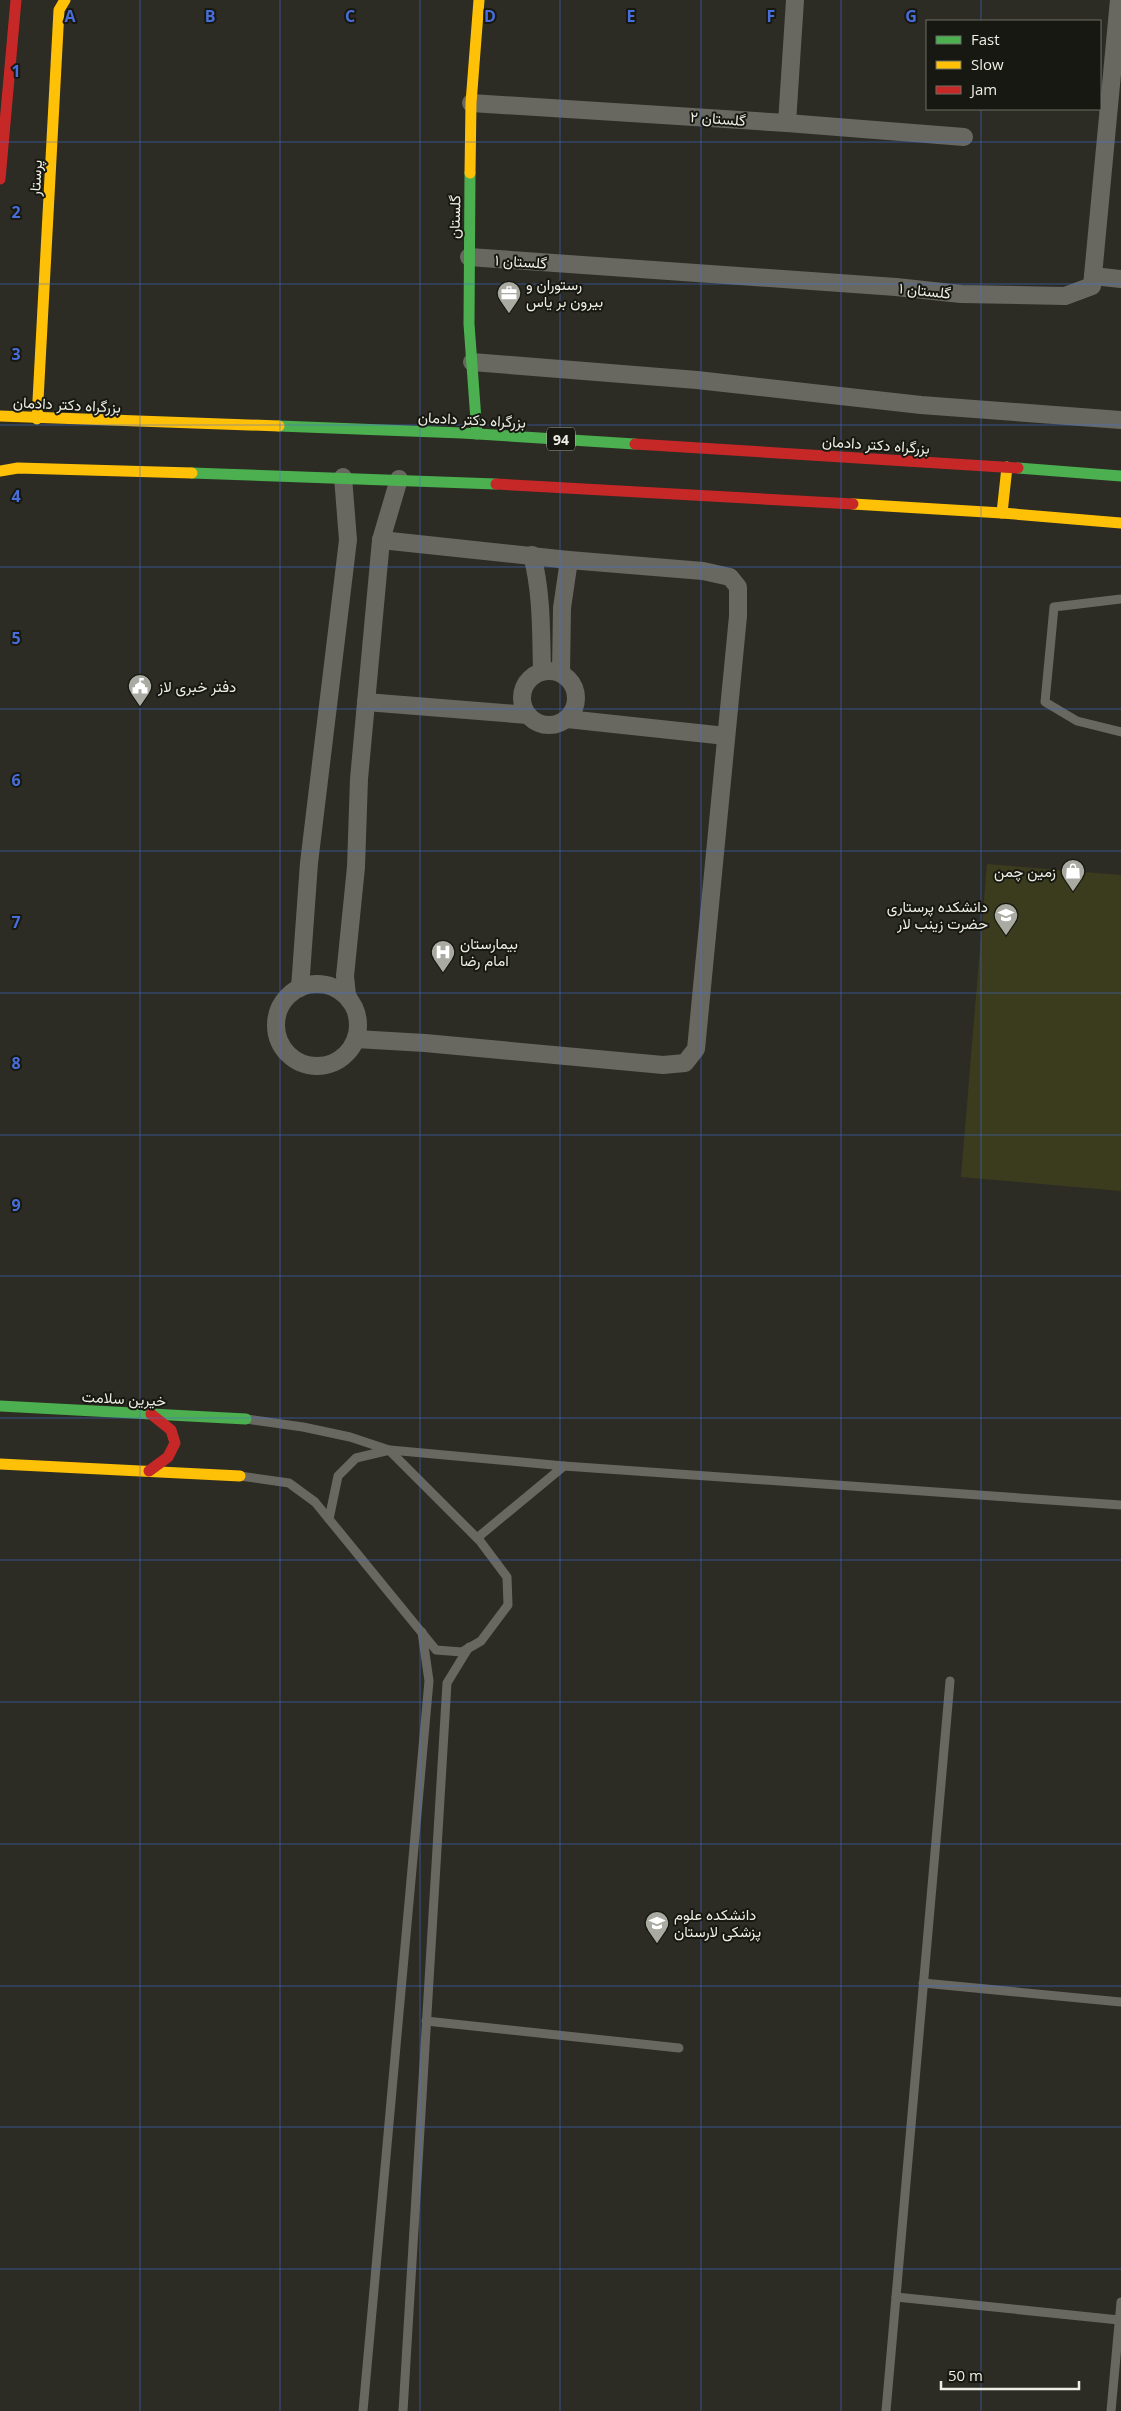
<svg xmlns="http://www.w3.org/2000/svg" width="1121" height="2411" font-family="'Open Sans',Vazirmatn,sans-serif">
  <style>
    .green { fill: #3b3c1e }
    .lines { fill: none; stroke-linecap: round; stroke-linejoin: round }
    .lane { stroke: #686861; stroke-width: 9 }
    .street { stroke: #686861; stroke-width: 18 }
    .fast { stroke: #4caf50; stroke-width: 11 }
    .slow { stroke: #ffc107; stroke-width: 11 }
    .jam { stroke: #c62828; stroke-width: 11 }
    .grid { fill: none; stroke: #476eda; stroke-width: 1; stroke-opacity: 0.55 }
    .labels { text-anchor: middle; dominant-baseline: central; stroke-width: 4; stroke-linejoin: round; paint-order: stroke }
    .shield { fill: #171811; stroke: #adaea5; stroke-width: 1 }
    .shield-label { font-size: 14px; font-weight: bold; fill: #edeee4 }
    .street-label { font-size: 15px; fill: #edeee4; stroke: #171811 }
    .poi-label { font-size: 15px; fill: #edeee4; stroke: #171811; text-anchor: start }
    .grid-label { font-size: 16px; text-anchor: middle; font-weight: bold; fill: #476eda; stroke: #171811; stroke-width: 4; stroke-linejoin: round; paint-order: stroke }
  </style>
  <rect width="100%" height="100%" fill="#2c2c24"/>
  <path class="green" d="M 987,864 L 1121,875 L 1121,1191 L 961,1177 Z"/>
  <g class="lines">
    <g class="lane">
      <path d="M 1121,599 L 1054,607 L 1045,702 L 1077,721 L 1121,732"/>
      <path d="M 564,1466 L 1121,1505"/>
      <path d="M 240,1476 L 289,1483 L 315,1502 L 436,1650 L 462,1652 L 481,1641 L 508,1605 L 507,1577 L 480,1541 L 389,1450 L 350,1437 L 303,1427 L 246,1419"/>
      <path d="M 329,1519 L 338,1476 L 356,1458 L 390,1450 L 564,1466 L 477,1538"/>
      <path d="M 923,1983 L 1121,2002"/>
      <path d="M 426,2021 L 679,2048"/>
      <path d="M 896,2297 L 1119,2320"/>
      <path d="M 363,2411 L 429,1681 L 422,1632"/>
      <path d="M 403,2411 L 447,1683 L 469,1647"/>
      <path d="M 886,2411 L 950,1681"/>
      <path d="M 1111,2411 L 1121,2302"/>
    </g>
    <g class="street">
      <path d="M 471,103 L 787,123 L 964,137"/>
      <path d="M 787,123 L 795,0"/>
      <path d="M 469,257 L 896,287 L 961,294 L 1065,296 L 1092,286 L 1119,0"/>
      <path d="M 1093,276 L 1121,279"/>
      <path d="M 472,362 L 697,380 L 921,405 L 1121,420"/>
      <path d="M 532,555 C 542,593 541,632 542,672"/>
      <circle cx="549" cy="698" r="27"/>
      <path d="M 561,673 L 562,608 L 569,560"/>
      <path d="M 366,702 L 528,715"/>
      <path d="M 567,719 L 726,736"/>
      <circle cx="317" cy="1025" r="41"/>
      <path d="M 300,988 L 309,863 L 348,540 L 343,477"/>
      <path d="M 350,1001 L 347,995 L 345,976 L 356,867 L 359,779 L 381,540 L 399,479"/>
      <path d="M 356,1039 L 425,1043 L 663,1065 L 685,1063 L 696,1049 L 738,616 L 738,587 L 730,577 L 703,571 L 569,560 L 381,540"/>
    </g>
    <g class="fast">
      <path d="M 470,173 L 469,324 L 477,434"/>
      <path d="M 279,426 L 462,433 L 635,444"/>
      <path d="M 1018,468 L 1121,476"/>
      <path d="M 192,473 L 496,484"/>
      <path d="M 0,1406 L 246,1419"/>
    </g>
    <g class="slow">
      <path d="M 470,173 L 471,103 L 479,0"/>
      <path d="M 0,416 L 279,426"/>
      <path d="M 37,419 L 59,10 L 65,0"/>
      <path d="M 0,471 L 18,468 L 192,473"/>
      <path d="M 853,504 L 1002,513 L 1121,523"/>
      <path d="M 1002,513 L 1007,467"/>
      <path d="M 0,1464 L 240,1476"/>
    </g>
    <g class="jam">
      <path d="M 0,179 L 16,0"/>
      <path d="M 635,444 L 1018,468"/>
      <path d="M 496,484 L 853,504"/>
      <path d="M 149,1471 L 168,1457 L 175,1443 L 171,1430 L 151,1414"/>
    </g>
  </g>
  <path class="grid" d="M 140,0 L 140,2411M 280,0 L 280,2411M 420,0 L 420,2411M 560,0 L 560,2411M 701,0 L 701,2411M 841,0 L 841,2411M 981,0 L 981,21M 981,109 L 981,2411M 0,142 L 1121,142M 0,284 L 1121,284M 0,425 L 1121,425M 0,567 L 1121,567M 0,709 L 1121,709M 0,851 L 1121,851M 0,993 L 1121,993M 0,1135 L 1121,1135M 0,1276 L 1121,1276M 0,1418 L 1121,1418M 0,1560 L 1121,1560M 0,1702 L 1121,1702M 0,1844 L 1121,1844M 0,1986 L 1121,1986M 0,2127 L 1121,2127M 0,2269 L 1121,2269"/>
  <defs>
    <g id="office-pin" transform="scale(1.25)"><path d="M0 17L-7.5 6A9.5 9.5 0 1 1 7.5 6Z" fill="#a9aaa1" stroke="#171811"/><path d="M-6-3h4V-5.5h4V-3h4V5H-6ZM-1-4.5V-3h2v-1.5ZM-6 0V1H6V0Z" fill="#fff"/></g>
    <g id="civic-pin" transform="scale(1.25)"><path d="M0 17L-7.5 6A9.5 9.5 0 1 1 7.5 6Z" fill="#a9aaa1" stroke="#171811"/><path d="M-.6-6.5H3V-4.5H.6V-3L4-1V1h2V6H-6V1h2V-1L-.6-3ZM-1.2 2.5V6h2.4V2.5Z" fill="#fff"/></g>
    <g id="shop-pin" transform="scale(1.25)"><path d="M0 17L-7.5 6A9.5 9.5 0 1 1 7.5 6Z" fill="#a9aaa1" stroke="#171811"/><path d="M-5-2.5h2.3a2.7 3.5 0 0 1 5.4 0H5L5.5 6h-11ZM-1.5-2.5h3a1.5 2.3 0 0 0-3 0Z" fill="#fff"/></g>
    <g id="university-pin" transform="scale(1.25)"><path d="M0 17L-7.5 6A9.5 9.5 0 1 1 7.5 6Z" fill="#a9aaa1" stroke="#171811"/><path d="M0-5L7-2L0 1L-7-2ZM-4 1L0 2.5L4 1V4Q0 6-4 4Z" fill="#fff"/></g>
    <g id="hospital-pin" transform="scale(1.25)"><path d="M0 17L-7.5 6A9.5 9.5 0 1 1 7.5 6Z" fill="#a9aaa1" stroke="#171811"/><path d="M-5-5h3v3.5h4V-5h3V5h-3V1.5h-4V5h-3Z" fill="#fff"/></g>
  </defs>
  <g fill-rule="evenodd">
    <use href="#office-pin" x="509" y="293"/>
    <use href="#civic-pin" x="140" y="686"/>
    <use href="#shop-pin" x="1073" y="871"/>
    <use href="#university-pin" x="1006" y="915"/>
    <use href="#hospital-pin" x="443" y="952"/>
    <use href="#university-pin" x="657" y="1923"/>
  </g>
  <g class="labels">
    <rect class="shield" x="547" y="427.5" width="28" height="23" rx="4"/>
    <g class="shield-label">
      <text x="561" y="439">94</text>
    </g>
    <g class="street-label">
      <text transform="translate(718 118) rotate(4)">گلستان ۲</text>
      <text transform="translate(35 178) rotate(-87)">پرستار</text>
      <text transform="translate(454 217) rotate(-89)">گلستان</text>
      <text transform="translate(521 261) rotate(4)">گلستان ۱</text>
      <text transform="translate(925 290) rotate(6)">گلستان ۱</text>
      <text transform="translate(67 404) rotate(3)">بزرگراه دکتر دادمان</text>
      <text transform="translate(472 419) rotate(3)">بزرگراه دکتر دادمان</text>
      <text transform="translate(876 444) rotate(4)">بزرگراه دکتر دادمان</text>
      <text transform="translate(124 1398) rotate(3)">خیرین سلامت</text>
    </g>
    <g class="poi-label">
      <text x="526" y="284">رستوران و<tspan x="526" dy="17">بیرون بر یاس</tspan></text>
      <text x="158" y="686">دفتر خبری لاز</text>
      <text x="1056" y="871" text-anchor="end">زمین چمن</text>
      <text x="988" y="906" text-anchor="end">دانشکده پرستاری<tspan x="988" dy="17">حضرت زینب لار</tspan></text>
      <text x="460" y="943">بیمارستان<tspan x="460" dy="17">امام رضا</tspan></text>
      <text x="674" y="1914">دانشکده علوم<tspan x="674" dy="17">پزشکی لارستان</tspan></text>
    </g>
  </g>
  <g class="grid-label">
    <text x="70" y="22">A</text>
    <text x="210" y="22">B</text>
    <text x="350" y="22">C</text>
    <text x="490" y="22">D</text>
    <text x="631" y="22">E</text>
    <text x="771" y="22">F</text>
    <text x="911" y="22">G</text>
    <text x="16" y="77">1</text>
    <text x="16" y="218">2</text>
    <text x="16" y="360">3</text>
    <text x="16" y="502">4</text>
    <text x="16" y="644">5</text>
    <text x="16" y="786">6</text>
    <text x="16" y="928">7</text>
    <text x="16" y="1069">8</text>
    <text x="16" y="1211">9</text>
  </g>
  <rect x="926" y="20" width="175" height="90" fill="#171811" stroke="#6d6e65"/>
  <rect x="936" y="36" width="25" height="8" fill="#4caf50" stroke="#6d6e65"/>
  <text x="971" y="45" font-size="15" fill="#edeee4">Fast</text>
  <rect x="936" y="61" width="25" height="8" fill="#ffc107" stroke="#6d6e65"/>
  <text x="971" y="70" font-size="15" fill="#edeee4">Slow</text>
  <rect x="936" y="86" width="25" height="8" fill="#c62828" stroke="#6d6e65"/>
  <text x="971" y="95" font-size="15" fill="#edeee4">Jam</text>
  <path d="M941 2381v8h138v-8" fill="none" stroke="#edeee4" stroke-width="2.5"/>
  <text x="948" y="2381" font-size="15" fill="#edeee4" stroke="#171811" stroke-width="4" paint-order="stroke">50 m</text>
</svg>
